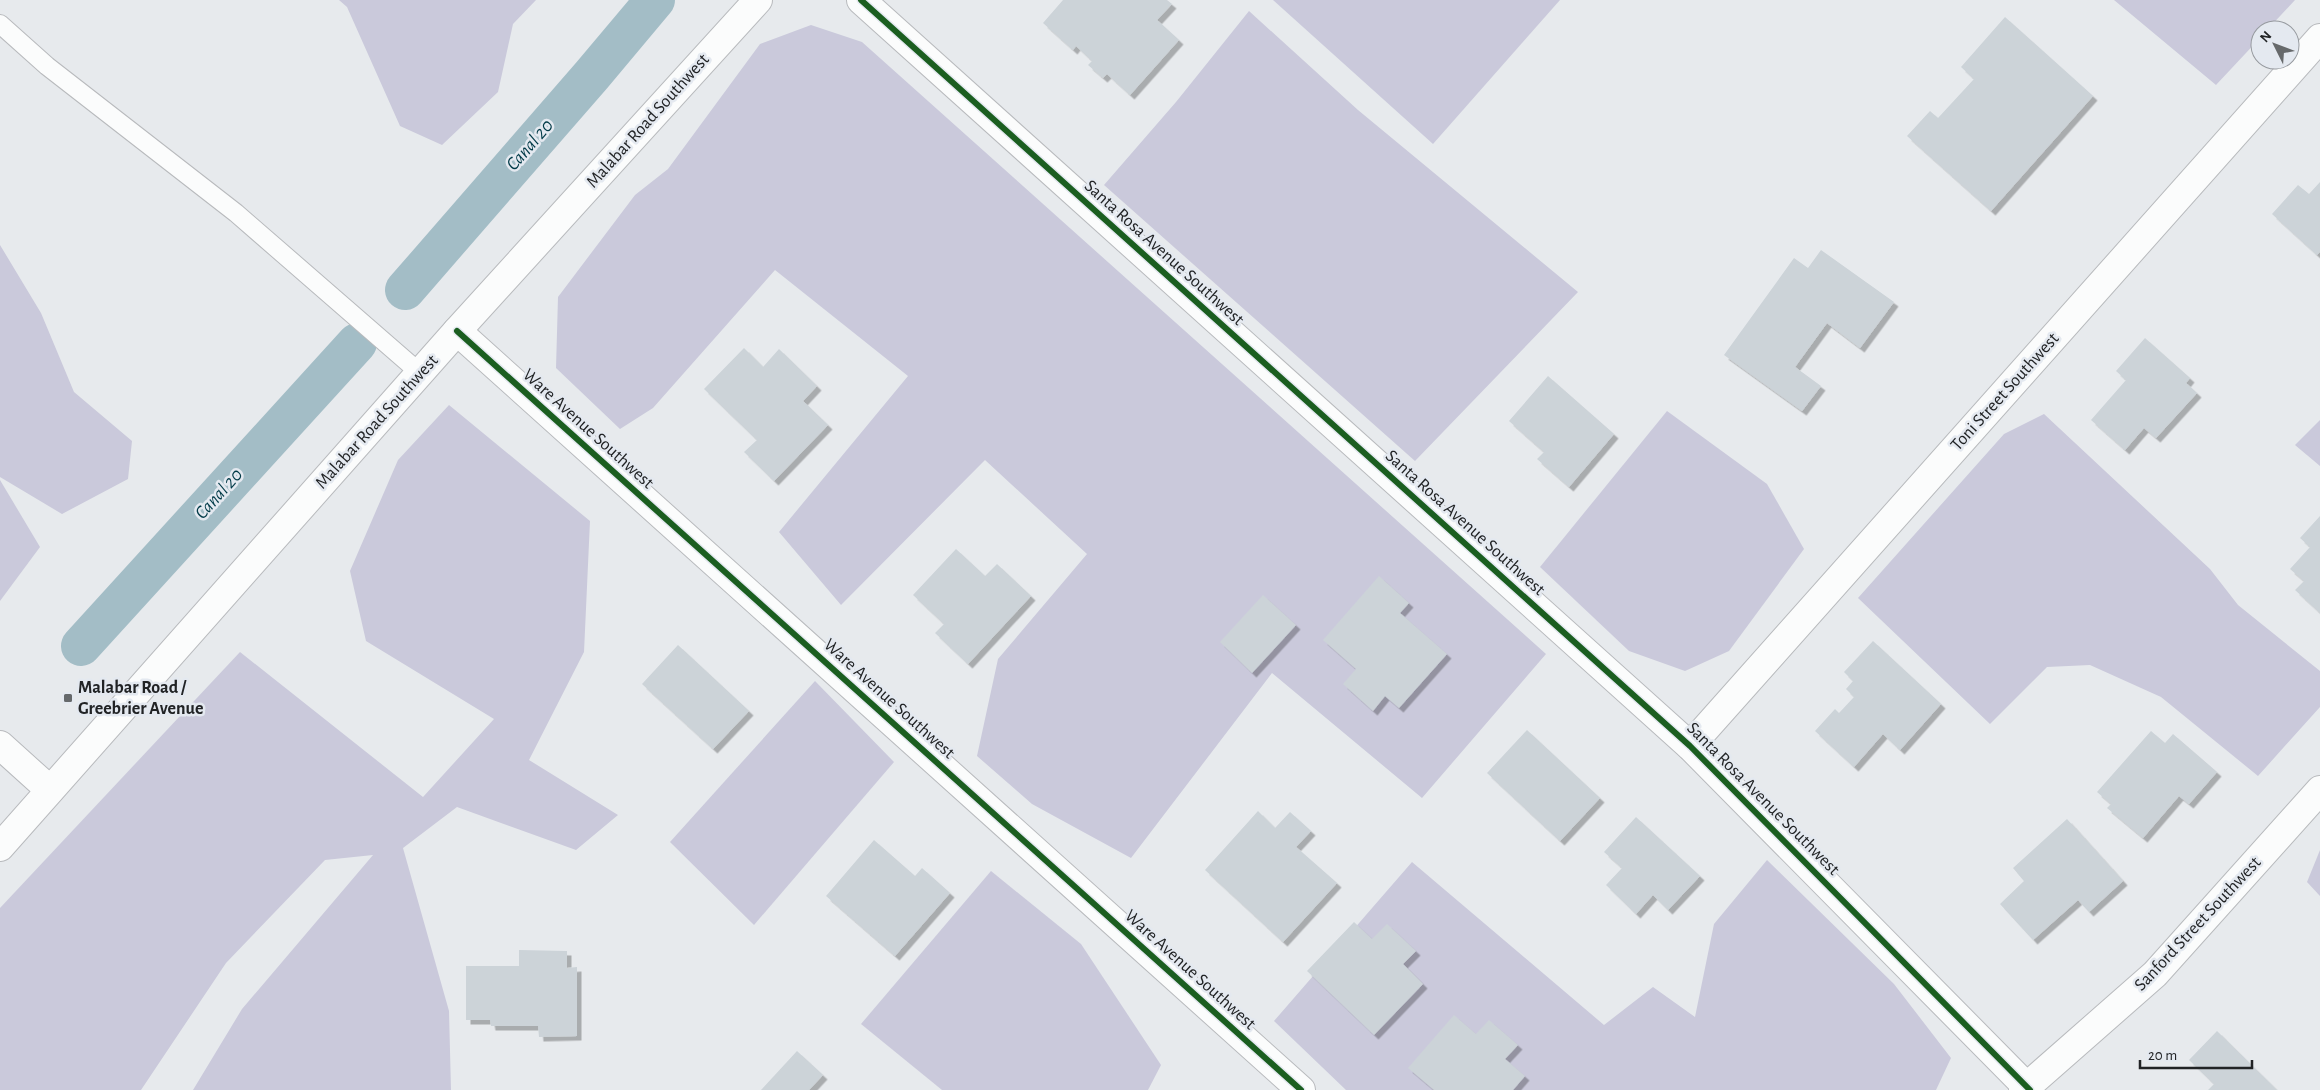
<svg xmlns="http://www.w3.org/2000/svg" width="2320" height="1090" font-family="'Alegreya Sans',sans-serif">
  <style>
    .forest { fill: #cac9db }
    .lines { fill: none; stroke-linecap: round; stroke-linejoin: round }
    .canal { stroke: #a3bdc6; stroke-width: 40 }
    .building { fill: #ccd3d8; filter: url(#shadow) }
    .service-casing { stroke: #b8babd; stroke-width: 20 }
    .minor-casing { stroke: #b8babd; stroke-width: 30 }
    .secondary-casing { stroke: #b8babd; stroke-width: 30 }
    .service { stroke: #fbfcfc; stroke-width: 18 }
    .minor { stroke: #fbfcfc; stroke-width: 28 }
    .secondary { stroke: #fbfcfc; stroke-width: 28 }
    .cycleway-casing { stroke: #e4e9f0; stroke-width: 9 }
    .cycleway { stroke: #1b5e20; stroke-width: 6 }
    .poi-dot { fill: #66696b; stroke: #e4e9f0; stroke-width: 2 }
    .labels { text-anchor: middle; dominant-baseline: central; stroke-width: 5; stroke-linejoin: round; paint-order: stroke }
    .street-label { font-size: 18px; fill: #212325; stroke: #e4e9f0 }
    .poi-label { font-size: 18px; font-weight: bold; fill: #212325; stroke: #e4e9f0; text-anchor: start }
    .water-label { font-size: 19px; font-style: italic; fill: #013a47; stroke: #e4e9f0 }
  </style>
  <defs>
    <filter id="shadow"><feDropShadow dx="4.5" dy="4.5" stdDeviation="0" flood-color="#0004"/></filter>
  </defs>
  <rect width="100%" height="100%" fill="#e7eaed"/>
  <g class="forest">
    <path d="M 339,0 L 536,0 L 513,24 L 498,92 L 442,145 L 400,126 L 347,7 Z"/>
    <path d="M 1273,0 L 1560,0 L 1433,144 Z"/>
    <path d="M 2114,0 L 2295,0 L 2267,30 L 2260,30 L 2260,38 L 2216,85 Z"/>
    <path d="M 1249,11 L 1358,110 L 1578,292 L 1415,461 L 1104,185 L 1176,102 Z"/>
    <path d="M 811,25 L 862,42 L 1546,654 L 1422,798 L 1272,673 L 1131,858 L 1032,804 L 977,756 L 998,659 L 1087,554 L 985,460 L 841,605 L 779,532 L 908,376 L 775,270 L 653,408 L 620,429 L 556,368 L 558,297 L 635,195 L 668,169 L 760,44 Z"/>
    <path d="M 0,245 L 41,313 L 74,392 L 132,441 L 128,479 L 62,514 L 0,477 Z"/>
    <path d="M 449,405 L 590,521 L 584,652 L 529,760 L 618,815 L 576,850 L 457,807 L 403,848 L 449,1011 L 451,1090 L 193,1090 L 242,1009 L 373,855 L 325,860 L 226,963 L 141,1090 L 0,1090 L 0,908 L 240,652 L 423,797 L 494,719 L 366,641 L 350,571 L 398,460 Z"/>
    <path d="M 1667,411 L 1767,484 L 1804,549 L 1729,651 L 1685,671 L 1629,651 L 1540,567 Z"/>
    <path d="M 2044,414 L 2210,569 L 2238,605 L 2320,671 L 2320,707 L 2258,776 L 2161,697 L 2090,665 L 2047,667 L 1990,724 L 1858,598 L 2004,434 Z"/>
    <path d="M 2320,420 L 2320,466 L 2295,445 Z"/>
    <path d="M 0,480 L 40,547 L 0,601 Z"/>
    <path d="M 815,681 L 894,762 L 754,925 L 670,842 Z"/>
    <path d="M 2320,850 L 2320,896 L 2307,882 Z"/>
    <path d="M 1767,860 L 1894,984 L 1951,1058 L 1936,1090 L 1346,1090 L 1274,1021 L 1412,862 L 1604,1025 L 1653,987 L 1695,1017 L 1714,924 Z"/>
    <path d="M 991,871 L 1081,944 L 1161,1065 L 1148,1090 L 942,1090 L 861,1024 Z"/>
  </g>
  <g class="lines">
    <g class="canal">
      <path d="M 405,290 L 592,75 L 655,0"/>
      <path d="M 81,646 L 357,343"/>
    </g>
  </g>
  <g class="building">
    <path d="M 1063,0 L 1167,0 L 1172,4 L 1157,20 L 1179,40 L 1130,95 L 1107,74 L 1103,78 L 1088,65 L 1092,61 L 1076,46 L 1073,50 L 1043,23 Z"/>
    <path d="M 2005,17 L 2093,96 L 1991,211 L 1907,136 L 1930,111 L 1938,118 L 1974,79 L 1961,67 Z"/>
    <path d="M 2320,182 L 2320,252 L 2317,255 L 2272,214 L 2298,185 L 2309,194 Z"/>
    <path d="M 1821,250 L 1894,302 L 1860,348 L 1827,323 L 1795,367 L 1821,386 L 1802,411 L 1724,355 L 1794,258 L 1808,268 Z"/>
    <path d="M 2145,338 L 2190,378 L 2186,383 L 2197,393 L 2156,438 L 2144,428 L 2125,450 L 2091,420 L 2126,380 L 2116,371 Z"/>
    <path d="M 744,348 L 763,367 L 779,349 L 817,386 L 803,401 L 828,425 L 774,481 L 744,452 L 757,440 L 704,389 Z"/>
    <path d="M 1548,376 L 1614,434 L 1569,487 L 1537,459 L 1544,452 L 1509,421 Z"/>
    <path d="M 2320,516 L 2320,613 L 2295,590 L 2304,581 L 2290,569 L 2310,547 L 2300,538 Z"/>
    <path d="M 956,549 L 985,576 L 997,564 L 1031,596 L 968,664 L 935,633 L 944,624 L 913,595 Z"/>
    <path d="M 1379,576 L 1409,603 L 1400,613 L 1447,654 L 1399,708 L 1385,696 L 1373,711 L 1343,684 L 1356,669 L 1323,640 Z"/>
    <path d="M 1263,595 L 1296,625 L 1252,673 L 1220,642 Z"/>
    <path d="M 1873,641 L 1941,704 L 1900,750 L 1883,734 L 1854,767 L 1815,731 L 1835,709 L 1839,713 L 1854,697 L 1846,689 L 1853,681 L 1844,672 Z"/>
    <path d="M 678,645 L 749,711 L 713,749 L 642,684 Z"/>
    <path d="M 1527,730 L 1600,798 L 1560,841 L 1487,773 Z"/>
    <path d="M 2151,731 L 2165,743 L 2173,734 L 2217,772 L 2189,804 L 2179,796 L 2143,838 L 2107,808 L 2111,804 L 2097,792 Z"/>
    <path d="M 1258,811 L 1275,828 L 1290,812 L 1311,831 L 1296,847 L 1337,883 L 1283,942 L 1205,870 Z"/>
    <path d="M 1636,817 L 1700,876 L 1668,910 L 1653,895 L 1636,914 L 1606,885 L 1622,868 L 1604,852 Z"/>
    <path d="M 2067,819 L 2123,881 L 2089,912 L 2078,900 L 2033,940 L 2000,904 L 2024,881 L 2013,868 Z"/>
    <path d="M 874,840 L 915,876 L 922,868 L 950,893 L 895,956 L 826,896 Z"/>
    <path d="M 1354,922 L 1372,939 L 1387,924 L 1416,951 L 1403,964 L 1423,984 L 1374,1035 L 1307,971 Z"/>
    <path d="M 519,950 L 567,951 L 567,968 L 577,967 L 577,1036 L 539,1037 L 538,1026 L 491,1026 L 490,1020 L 466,1020 L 466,966 L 519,966 Z"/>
    <path d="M 1454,1015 L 1476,1034 L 1489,1020 L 1518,1045 L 1505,1059 L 1525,1076 L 1513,1090 L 1434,1090 L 1408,1068 Z"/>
    <path d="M 2217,1031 L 2277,1090 L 2208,1090 L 2214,1084 L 2189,1060 Z"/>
    <path d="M 797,1051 L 823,1075 L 809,1090 L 761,1090 Z"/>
  </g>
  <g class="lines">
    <g class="service-casing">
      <path id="service" d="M 0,24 L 47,66 L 236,213 L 420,373"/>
    </g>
    <g class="minor-casing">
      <g id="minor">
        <path d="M 861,0 L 1690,746 L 2030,1090"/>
        <path d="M 457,331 L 1301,1090"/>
        <path d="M 0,745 L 50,790"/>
        <path d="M 1690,746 L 2320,38"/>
        <path d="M 2023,1090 L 2155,974 L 2320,790"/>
      </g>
    </g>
    <g class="secondary-casing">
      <path id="secondary" d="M 0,847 L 457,331 L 758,0"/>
    </g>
    <use href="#service" class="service"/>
    <use href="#minor" class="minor"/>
    <use href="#secondary" class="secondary"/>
    <g class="cycleway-casing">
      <g id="cycleway">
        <path d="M 861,0 L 1690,746 L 2030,1090"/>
        <path d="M 457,331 L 1301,1090"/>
      </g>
    </g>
    <use href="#cycleway" class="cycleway"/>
  </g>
  <rect class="poi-dot" x="63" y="693" width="10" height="10" rx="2.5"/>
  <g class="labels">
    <g class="street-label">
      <text transform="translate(648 121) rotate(-48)">Malabar Road Southwest</text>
      <text transform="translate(1164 253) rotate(42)">Santa Rosa Avenue Southwest</text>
      <text transform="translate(2005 392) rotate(-48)">Toni Street Southwest</text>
      <text transform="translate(377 422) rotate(-48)">Malabar Road Southwest</text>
      <text transform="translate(588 429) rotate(42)">Ware Avenue Southwest</text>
      <text transform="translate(1465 523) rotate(42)">Santa Rosa Avenue Southwest</text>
      <text transform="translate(889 699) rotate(42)">Ware Avenue Southwest</text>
      <text transform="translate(1763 799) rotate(45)">Santa Rosa Avenue Southwest</text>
      <text transform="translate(2198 924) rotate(-47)">Sanford Street Southwest</text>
      <text transform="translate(1190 970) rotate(42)">Ware Avenue Southwest</text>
    </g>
    <g class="poi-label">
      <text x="78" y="688">Malabar Road /<tspan x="78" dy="21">Greebrier Avenue</tspan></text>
    </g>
    <g class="water-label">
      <text transform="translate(530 145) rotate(-49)">Canal 20</text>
      <text transform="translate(219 494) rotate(-48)">Canal 20</text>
    </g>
  </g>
  <g transform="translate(2275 45) rotate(312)"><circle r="24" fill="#e4e9f0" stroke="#969a9f"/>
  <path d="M0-4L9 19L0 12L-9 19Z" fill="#66696b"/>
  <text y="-8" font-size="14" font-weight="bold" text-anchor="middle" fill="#212325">N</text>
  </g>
  <path d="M2140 1060v8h112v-8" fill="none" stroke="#212325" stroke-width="2.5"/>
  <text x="2148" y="1060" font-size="15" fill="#212325" stroke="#e4e9f0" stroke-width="4" paint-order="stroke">20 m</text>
</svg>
